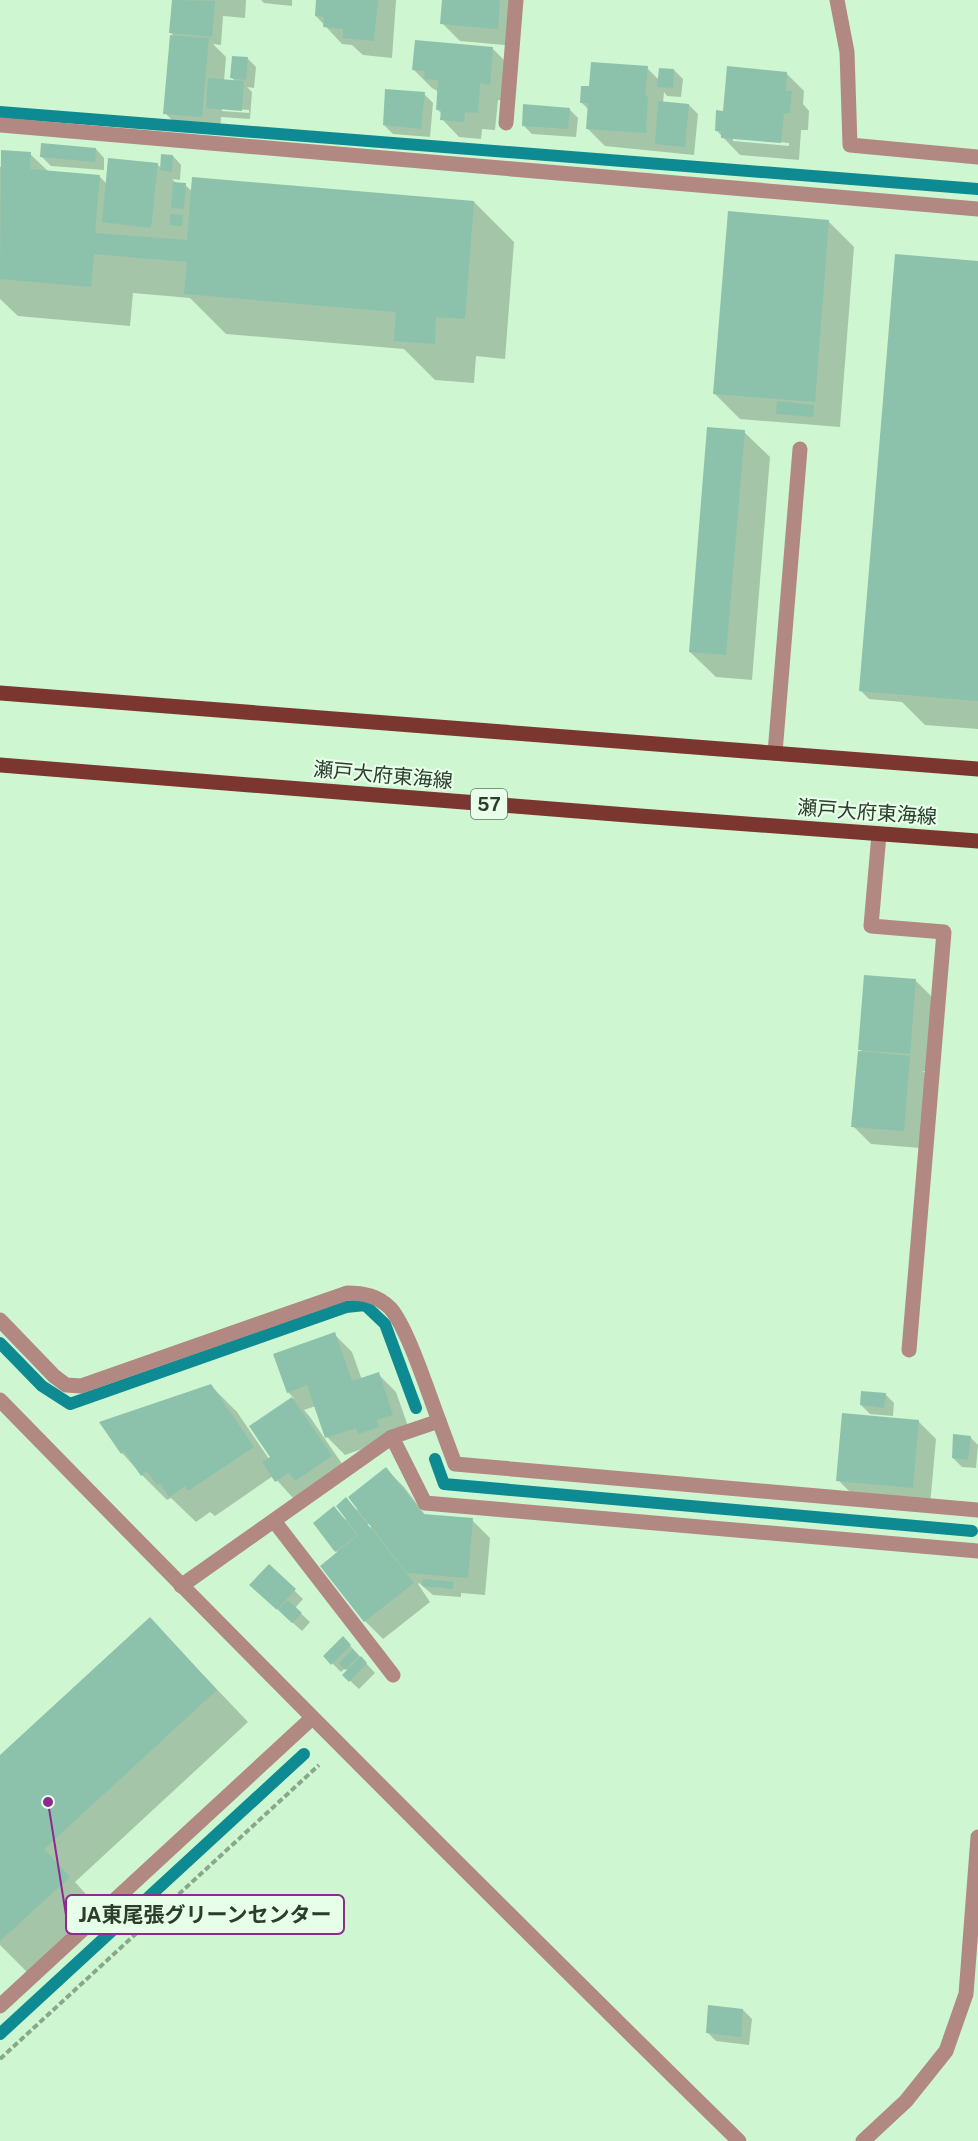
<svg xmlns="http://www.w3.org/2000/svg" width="978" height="2141" font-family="'Public Sans','Noto Sans JP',sans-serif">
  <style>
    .shadow { fill: #0003; fill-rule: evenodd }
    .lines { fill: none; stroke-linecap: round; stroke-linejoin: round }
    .stream { stroke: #0e8a92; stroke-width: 12 }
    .building { fill: #8cc2ac }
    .path { stroke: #89a78b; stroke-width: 4; stroke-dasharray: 6 3; stroke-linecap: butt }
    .minor { stroke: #b28883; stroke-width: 15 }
    .major { stroke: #7c3630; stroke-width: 15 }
    .labels { text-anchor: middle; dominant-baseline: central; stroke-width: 4.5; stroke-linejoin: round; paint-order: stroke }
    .shield { fill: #e7ffe8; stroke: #647665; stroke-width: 1.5 }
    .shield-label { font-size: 18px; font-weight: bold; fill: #2c3c2d }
    .street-label { font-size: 20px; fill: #2c3c2d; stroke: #e7ffe8 }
    .leader { fill: none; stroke: #8e2990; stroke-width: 2 }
    .callout-dot { fill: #8e2990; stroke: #e7ffe8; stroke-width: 2 }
    .callout { fill: #e7ffe8; stroke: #8e2990; stroke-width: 2 }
    .callout-label { font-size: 21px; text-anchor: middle; font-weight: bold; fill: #2c3c2d }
  </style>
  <rect width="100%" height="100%" fill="#cef7d1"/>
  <g class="shadow">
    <path d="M 173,0 L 246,0 L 245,18 L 223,16 L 221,45 L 213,44 L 226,57 L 224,81 L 236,82 L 232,78 L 248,59 L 256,67 L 254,88 L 247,87 L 252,92 L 250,119 L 221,117 L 220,134 L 183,131 L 165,113 L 174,36 L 171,33 ZM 222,108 L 249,110 L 249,113 L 222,111 Z"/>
    <path d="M 261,0 L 292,0 L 292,6 L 264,3 Z"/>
    <path d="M 317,0 L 396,0 L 392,58 L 363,55 L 352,45 L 342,44 L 316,16 Z"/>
    <path d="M 444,0 L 519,0 L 515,46 L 460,41 L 442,23 Z"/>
    <path d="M 492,48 L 510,66 L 508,102 L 498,100 L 495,130 L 482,129 L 481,139 L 459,137 L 442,119 L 442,114 L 437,109 L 439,92 L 432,88 L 414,70 Z"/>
    <path d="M 647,68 L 659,80 L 674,70 L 683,79 L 681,97 L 667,96 L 664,92 L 663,103 L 689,105 L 698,114 L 694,155 L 605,146 L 587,128 L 589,110 L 581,102 L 591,88 Z"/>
    <path d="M 786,73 L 804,91 L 803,104 L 809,111 L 808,130 L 801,130 L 799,160 L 740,155 L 716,130 L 724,113 ZM 733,138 L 789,143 L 789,146 L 733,141 Z"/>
    <path d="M 424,94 L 433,103 L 430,137 L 393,134 L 384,125 Z"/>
    <path d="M 569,109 L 578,118 L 576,137 L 532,134 L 523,125 Z"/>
    <path d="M 96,149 L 104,158 L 104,170 L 51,166 L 42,157 Z"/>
    <path d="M 30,154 L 49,172 L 99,176 L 107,184 L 157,164 L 161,168 L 173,156 L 181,165 L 180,180 L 172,179 L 177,184 L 185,185 L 193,192 L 474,202 L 514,242 L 505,359 L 476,356 L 474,383 L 435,380 L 404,349 L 226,334 L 190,298 L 133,293 L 130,326 L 18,316 L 0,299 L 0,167 Z"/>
    <path d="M 829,222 L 854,247 L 840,427 L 740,419 L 714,393 Z"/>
    <path d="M 978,263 L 978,729 L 925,725 L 902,702 L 869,699 L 861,691 Z"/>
    <path d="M 744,432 L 770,457 L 752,680 L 716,677 L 690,652 Z"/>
    <path d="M 916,981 L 933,998 L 927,1071 L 923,1071 L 927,1075 L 921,1148 L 871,1144 L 853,1126 L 863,1053 L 860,1049 Z"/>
    <path d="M 334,1334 L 352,1352 L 362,1380 L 378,1374 L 396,1392 L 410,1432 L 345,1455 L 327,1437 L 316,1406 L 304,1410 L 310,1417 L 349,1474 L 294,1499 L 273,1476 L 215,1516 L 210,1512 L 196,1522 L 171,1498 L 167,1500 L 142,1475 L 122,1453 L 102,1423 L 211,1386 L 237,1412 L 269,1459 L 272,1458 L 251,1427 L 294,1398 L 288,1392 Z"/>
    <path d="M 885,1394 L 894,1403 L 893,1416 L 870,1414 L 861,1405 Z"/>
    <path d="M 918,1421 L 936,1439 L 930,1505 L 856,1498 L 838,1480 Z"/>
    <path d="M 970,1437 L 978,1445 L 976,1468 L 962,1467 L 953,1458 Z"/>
    <path d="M 386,1469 L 404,1487 L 426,1516 L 472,1520 L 490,1538 L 485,1595 L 461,1593 L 461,1597 L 433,1595 L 419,1583 L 418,1584 L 430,1602 L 383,1639 L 365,1621 L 322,1566 L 338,1553 L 336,1551 L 334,1508 L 346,1520 L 347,1519 L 346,1499 L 357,1510 ZM 374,1520 L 376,1523 L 359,1536 L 357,1533 Z"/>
    <path d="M 269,1566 L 303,1599 L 295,1608 L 310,1622 L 302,1631 L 260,1593 Z"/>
    <path d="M 150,1619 L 248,1722 L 75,1882 L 100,1910 L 30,1975 L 0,1945 L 0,1757 Z"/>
    <path d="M 343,1638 L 375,1673 L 359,1689 L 344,1675 L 348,1671 L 345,1668 L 341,1672 L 325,1656 Z"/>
    <path d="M 743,2010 L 752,2019 L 749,2045 L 716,2041 L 707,2032 Z"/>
  </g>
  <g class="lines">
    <g class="stream">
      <path d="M 0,112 L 978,189"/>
      <path d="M 0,1343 L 42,1386 L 70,1404 L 346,1307 L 365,1305 L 385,1324 L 416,1408"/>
      <path d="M 435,1459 L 444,1484 L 972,1531"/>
      <path d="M 0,2034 L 304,1754"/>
    </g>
  </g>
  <g class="building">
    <path d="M 172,0 L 215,1 L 212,37 L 169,33 Z"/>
    <path d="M 316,0 L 378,0 L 374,41 L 343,38 L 343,29 L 323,27 L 324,17 L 315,16 Z"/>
    <path d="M 442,0 L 500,0 L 498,29 L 440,24 Z"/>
    <path d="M 170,35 L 209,38 L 202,117 L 163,114 Z"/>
    <path d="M 415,40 L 493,47 L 490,85 L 480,83 L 478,113 L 465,112 L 464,122 L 440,120 L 441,110 L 436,110 L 438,80 L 424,79 L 425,71 L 412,70 Z"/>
    <path d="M 232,56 L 248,57 L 246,80 L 230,78 Z"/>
    <path d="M 591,62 L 648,66 L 645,96 L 648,96 L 646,133 L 586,129 L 588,103 L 580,103 L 581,86 L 589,86 Z"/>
    <path d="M 727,66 L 787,72 L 786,91 L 792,91 L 790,113 L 784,113 L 781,143 L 721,138 L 721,131 L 715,131 L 716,110 L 723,111 Z"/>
    <path d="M 659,68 L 674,69 L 673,88 L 657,87 Z"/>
    <path d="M 208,78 L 244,81 L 242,111 L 206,108 Z"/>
    <path d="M 385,89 L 425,92 L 421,129 L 383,125 Z"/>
    <path d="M 658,101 L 689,104 L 685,147 L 655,144 Z"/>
    <path d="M 523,104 L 570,108 L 568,129 L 522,126 Z"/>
    <path d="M 41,143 L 96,148 L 95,162 L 40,157 Z"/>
    <path d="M 1,150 L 31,152 L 30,169 L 100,175 L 95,233 L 187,240 L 192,177 L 474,201 L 465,319 L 436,317 L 435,344 L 394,341 L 396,312 L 184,294 L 187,262 L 94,254 L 91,287 L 0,279 Z"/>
    <path d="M 161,154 L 173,155 L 172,172 L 160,170 Z"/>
    <path d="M 108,158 L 158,163 L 151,228 L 102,222 Z"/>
    <path d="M 173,182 L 186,183 L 184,209 L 171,208 Z"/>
    <path d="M 728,211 L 829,220 L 815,402 L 713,394 Z"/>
    <path d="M 170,214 L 183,215 L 182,226 L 170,225 Z"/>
    <path d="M 895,254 L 978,261 L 978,701 L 859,691 Z"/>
    <path d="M 777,401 L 814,405 L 813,417 L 776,414 Z"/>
    <path d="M 707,427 L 745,430 L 726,655 L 689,652 Z"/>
    <path d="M 864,975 L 916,979 L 910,1054 L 858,1050 Z"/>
    <path d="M 858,1051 L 910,1056 L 904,1131 L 851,1127 Z"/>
    <path d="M 335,1332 L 352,1381 L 379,1372 L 393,1415 L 377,1420 L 379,1427 L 358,1434 L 356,1428 L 325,1438 L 307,1385 L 287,1393 L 273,1354 Z"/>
    <path d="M 211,1384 L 254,1447 L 188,1491 L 185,1486 L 169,1497 L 160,1483 L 157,1485 L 147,1471 L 141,1476 L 124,1451 L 121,1454 L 99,1422 Z"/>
    <path d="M 861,1391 L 886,1393 L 884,1408 L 860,1405 Z"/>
    <path d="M 292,1397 L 332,1456 L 295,1481 L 289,1473 L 275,1482 L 262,1462 L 270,1457 L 249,1426 Z"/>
    <path d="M 842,1413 L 919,1420 L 913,1488 L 836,1481 Z"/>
    <path d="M 953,1434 L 971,1436 L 968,1460 L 952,1458 Z"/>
    <path d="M 386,1467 L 423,1514 L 473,1518 L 468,1578 L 407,1573 L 348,1497 Z"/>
    <path d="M 346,1497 L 414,1583 L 364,1622 L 320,1566 L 358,1535 L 336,1506 Z"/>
    <path d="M 334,1506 L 357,1535 L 335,1552 L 313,1523 Z"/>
    <path d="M 269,1564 L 296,1589 L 277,1610 L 249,1585 Z"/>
    <path d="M 423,1579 L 453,1582 L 453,1589 L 422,1586 Z"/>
    <path d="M 288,1600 L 302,1613 L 292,1623 L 278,1610 Z"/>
    <path d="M 150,1617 L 217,1690 L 44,1849 L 70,1877 L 0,1941 L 0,1755 Z"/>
    <path d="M 343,1636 L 351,1645 L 331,1665 L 323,1656 Z"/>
    <path d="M 353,1649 L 359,1656 L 345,1670 L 339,1663 Z"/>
    <path d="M 361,1656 L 367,1663 L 349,1682 L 342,1675 Z"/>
    <path d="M 708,2005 L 743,2009 L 741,2037 L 706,2033 Z"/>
  </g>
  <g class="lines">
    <path class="path" d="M 0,2059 L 319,1765"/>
    <g class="minor">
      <path d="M 837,0 L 847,52 L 850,145 L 978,157"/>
      <path d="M 506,123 L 516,0"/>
      <path d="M 0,125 L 978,209"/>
      <path d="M 775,753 L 800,449"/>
      <path d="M 879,834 L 871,926 L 944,932 L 909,1350"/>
      <path d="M 0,1320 L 54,1376 L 66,1385 L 81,1386 L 347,1293 C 364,1293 378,1296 390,1308 C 407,1326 429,1395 439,1421"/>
      <path d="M 0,1400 C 244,1650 490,1897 739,2141"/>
      <path d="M 392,1437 L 425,1503 L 978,1551"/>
      <path d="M 274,1521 L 393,1675"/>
      <path d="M 181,1586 L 392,1437 L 439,1421 L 455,1464 L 978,1510"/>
      <path d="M 0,2006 L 312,1718"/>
      <path d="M 863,2141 L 906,2101 L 946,2051 L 966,1994 L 978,1837"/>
    </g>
    <g class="major">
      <path d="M 0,693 L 978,769"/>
      <path d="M 0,765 L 640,816 L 978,841"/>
    </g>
  </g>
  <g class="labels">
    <rect class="shield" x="471" y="789" width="36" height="30" rx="4.5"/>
    <g class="shield-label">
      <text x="489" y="804">57</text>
    </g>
    <g class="street-label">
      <text transform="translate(383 775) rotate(5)">瀬戸大府東海線</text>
      <text transform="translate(867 812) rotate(4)">瀬戸大府東海線</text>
    </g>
  </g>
  <path class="leader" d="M48 1802L66 1915"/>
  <circle class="callout-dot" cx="48" cy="1802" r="6"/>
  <rect class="callout" x="66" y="1895" width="278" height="39" rx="6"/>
  <g class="callout-label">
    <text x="205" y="1922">JA東尾張グリーンセンター</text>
  </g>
</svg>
